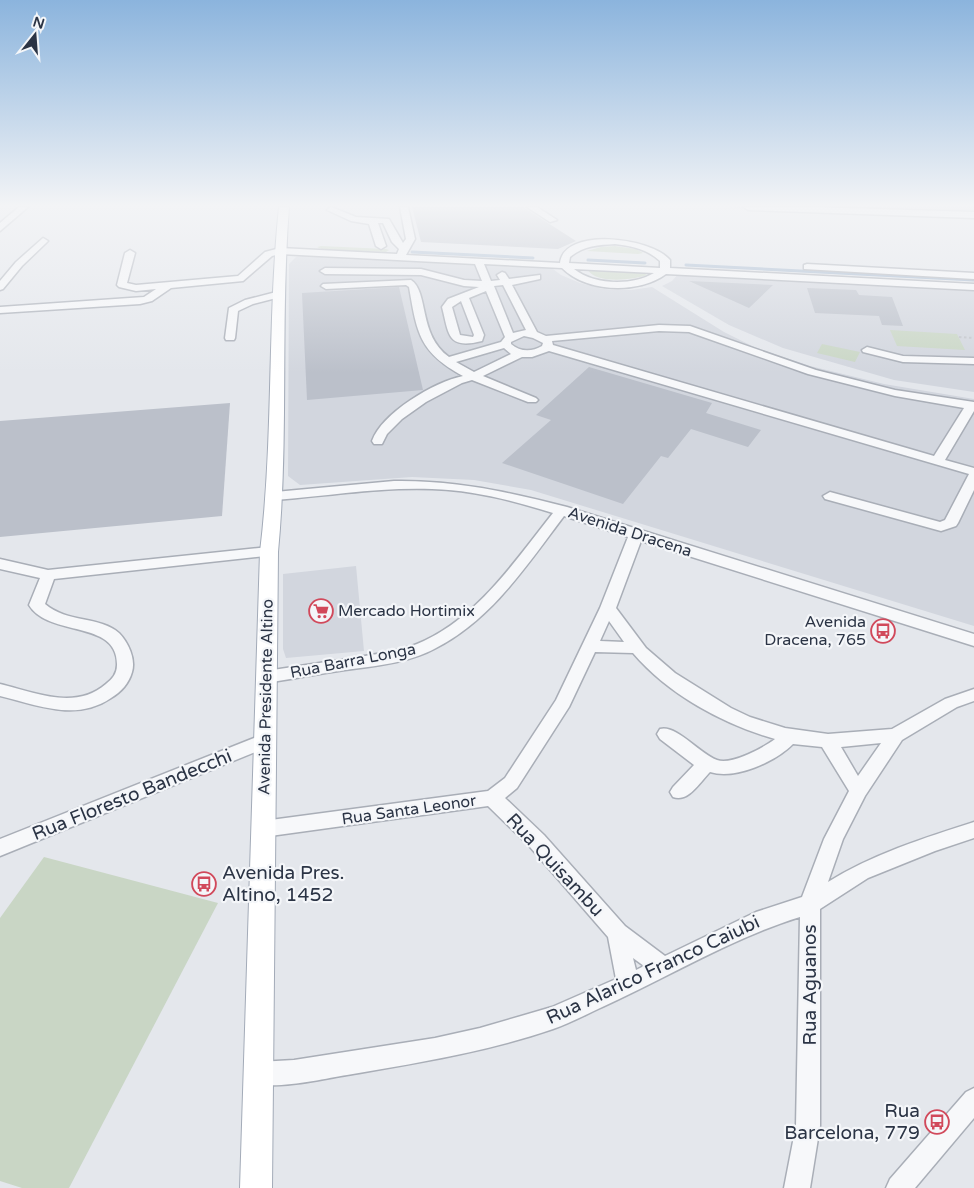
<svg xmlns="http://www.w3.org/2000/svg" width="974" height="1188" font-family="'Varela Round',sans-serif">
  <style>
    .built { fill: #d2d6de }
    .green { fill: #c9d6c5 }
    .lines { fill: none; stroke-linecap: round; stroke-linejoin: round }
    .stream { stroke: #9fb4cc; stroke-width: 3 }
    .building { fill: #bbc0ca }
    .minor-casing { stroke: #a9aeb7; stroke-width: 3 }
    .major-casing { stroke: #a3abb8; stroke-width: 2 }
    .path { stroke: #c2c5cb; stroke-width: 2; stroke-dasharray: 2.5 2.5; stroke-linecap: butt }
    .minor { fill: #f7f8fa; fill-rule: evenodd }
    .major { fill: #fff; fill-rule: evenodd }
    .labels { text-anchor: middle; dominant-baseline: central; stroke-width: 4.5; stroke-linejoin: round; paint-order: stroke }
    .street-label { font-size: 16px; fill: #2b3445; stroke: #f4f6f9 }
    .poi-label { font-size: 16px; fill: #2b3445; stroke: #f4f6f9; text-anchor: start }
    .near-street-label { font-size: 19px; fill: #2b3445; stroke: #f4f6f9 }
    .near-poi-label { font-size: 19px; fill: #2b3445; stroke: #f4f6f9; text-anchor: start }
  </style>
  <rect width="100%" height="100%" fill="#e4e7ec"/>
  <g class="built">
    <path d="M 714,207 L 974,207 L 974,218 Z"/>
    <path d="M 312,254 L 549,266 L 561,275 L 580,283 L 603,289 L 631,290 L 652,287 L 724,332 L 754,347 L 810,366 L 884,384 L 974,399 L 974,626 L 531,490 L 474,480 L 412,477 L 300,485 L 288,476 L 289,264 L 296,257 Z"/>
    <path d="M 679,273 L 974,289 L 974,392 L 894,380 L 783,348 L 729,325 L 662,286 L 672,281 Z"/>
    <path d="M 356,566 L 364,651 L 286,658 L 283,649 L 283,574 Z"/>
  </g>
  <g class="green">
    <path d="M 321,246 L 386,249 L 389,250 L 386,252 L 324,250 L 317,247 Z"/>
    <path d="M 615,246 L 636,249 L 643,253 L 638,254 L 587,251 L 601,247 Z"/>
    <path d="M 588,270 L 643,273 L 647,275 C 633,280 596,284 588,270 Z"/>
    <path d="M 890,330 L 957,334 L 965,350 L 897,346 Z"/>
    <path d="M 822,344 L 860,352 L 855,362 L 817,353 Z"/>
    <path d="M 44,857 L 218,903 L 69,1188 L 22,1188 L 0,1181 L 0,918 Z"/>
  </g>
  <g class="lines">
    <g class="stream">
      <path d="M 412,252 L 533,258"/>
      <path d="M 588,260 L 645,263"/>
      <path d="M 686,265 L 974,280"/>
    </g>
  </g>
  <g class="building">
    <path d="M 412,207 L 523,207 L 576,241 L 558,249 L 421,242 Z"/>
    <path d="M 689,281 L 773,285 L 749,308 Z"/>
    <path d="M 399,287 L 423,390 L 307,400 L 302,293 Z"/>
    <path d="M 807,288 L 856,290 L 859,295 L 892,297 L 903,326 L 882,325 L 879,316 L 815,313 Z"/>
    <path d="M 589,367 L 712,403 L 706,413 L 761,430 L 748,447 L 691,429 L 668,458 L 661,456 L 623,504 L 502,463 L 551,420 L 536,415 Z"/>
    <path d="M 230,403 L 222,516 L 0,537 L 0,421 Z"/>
  </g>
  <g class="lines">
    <g class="minor-casing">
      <g id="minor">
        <path d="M 19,207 L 28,207 L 0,231 L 0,223 Z"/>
        <path d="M 400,207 L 408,207 L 415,239 L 406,255 L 560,263 C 564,227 650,237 670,260 L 670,268 L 974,284 L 974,290 L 666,274 C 639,294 587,293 562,268 L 484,264 L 491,281 L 500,280 L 497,275 L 502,272 L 505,273 L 509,279 L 540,275 L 540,279 L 512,285 L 537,332 L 546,336 L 659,325 L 690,326 L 816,370 L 895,390 L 974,402 L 974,411 L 945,460 L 974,468 L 974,490 L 958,523 L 956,526 L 941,531 L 825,499 L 823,496 L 830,492 L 940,522 L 945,520 L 969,474 L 549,351 L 532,357 L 522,357 L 483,376 L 536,398 L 538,400 L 536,402 L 528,402 L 472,380 L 462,383 L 426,402 L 402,419 L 387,434 L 382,444 L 374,444 L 372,441 C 382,413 434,382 463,376 C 419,352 417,333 409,287 L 406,285 L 326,289 L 321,286 L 323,284 L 411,280 C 429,292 418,335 449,357 L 501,342 L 505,337 L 486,291 L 469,298 L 484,335 L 482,341 C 447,350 449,334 442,307 L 448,299 L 479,287 L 464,286 L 421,275 L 325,274 L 320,271 L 325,268 L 421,269 L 464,280 L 482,281 L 475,264 L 280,254 L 272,256 L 243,281 L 171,288 L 152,301 L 140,304 L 0,313 L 0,307 L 144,297 L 156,289 L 136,291 L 119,287 L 117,285 L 125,253 L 130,250 L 135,253 L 127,283 L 136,285 L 238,276 L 265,252 L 280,248 L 397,254 L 399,249 L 392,242 L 383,223 L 378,223 L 386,246 L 381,249 L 376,246 L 369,224 L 351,221 L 327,210 L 331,207 L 356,217 L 389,219 L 403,243 L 406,239 ZM 615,244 C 632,246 647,249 660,261 L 660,268 L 569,263 L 570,257 C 583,246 598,245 615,244 ZM 574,269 L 654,273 C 632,286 594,285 574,269 ZM 503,285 L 526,330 L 513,333 L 494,286 ZM 461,301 L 474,335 L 473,337 L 460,335 L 452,307 ZM 659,331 L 689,332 L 808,374 L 895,396 L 964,408 L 934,456 L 553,345 L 552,341 ZM 524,336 L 533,338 L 543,343 L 542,346 C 532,352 520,352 511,344 L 511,342 ZM 504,348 L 511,354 L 474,372 L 456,362 Z"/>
        <path d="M 527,207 L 537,207 L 557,220 L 550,222 Z"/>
        <path d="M 744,207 L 812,207 L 974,212 L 974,218 L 748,210 Z"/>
        <path d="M 43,238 L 48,241 L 46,243 L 22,266 L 3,289 L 0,290 L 0,281 L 16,262 Z"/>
        <path d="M 807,264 L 974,273 L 974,279 L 804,269 L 804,265 Z"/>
        <path d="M 280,291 L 284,292 L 284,296 L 253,304 L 238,311 L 235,338 L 234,340 L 226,340 L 225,338 L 229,308 L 245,300 Z"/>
        <path d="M 867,347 L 903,356 L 974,358 L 974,364 L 903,362 L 863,352 L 862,350 Z"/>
        <path d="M 394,481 C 456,480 508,492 567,507 L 974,634 L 974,646 L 641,541 L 616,608 L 646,648 L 675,673 L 731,708 L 750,717 L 785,728 L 828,734 L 892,729 L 945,699 L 974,689 L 974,701 L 957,707 L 902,740 L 865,796 L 843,839 L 828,882 C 873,854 924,838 974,822 L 974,838 L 935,851 L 868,878 L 820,909 L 820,1126 L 810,1188 L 784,1188 L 796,1126 L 800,917 C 729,939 665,979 598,1009 C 583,1016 568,1024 553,1029 C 486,1052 416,1063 347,1075 C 322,1079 272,1091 250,1082 L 246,1074 L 250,1066 L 258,1062 L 294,1060 L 435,1038 L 480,1028 L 552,1007 L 616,979 L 608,937 L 530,847 L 488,806 L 263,837 L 256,835 L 254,829 L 256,823 L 263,821 L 488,791 L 505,778 L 556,700 L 600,608 L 628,537 L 564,516 C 527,565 492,619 436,648 C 409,663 375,666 345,670 C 318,674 292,679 266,683 L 260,681 L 258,677 L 260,673 L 266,671 C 293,667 319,663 346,659 C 369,655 394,653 417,644 C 476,620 515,561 553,513 C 514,501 473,490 432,489 C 380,487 327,496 275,500 L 268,496 L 275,492 ZM 609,621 L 624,642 L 600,641 ZM 595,652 L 633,653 C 669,695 723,724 775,739 C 763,748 732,765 717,760 C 700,754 676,724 660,729 L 657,734 L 660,739 L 694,765 L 673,787 L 670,792 L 673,797 C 688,803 700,782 710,772 C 735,780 775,762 793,744 L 822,747 L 849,791 L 824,839 L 802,897 L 756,912 L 665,956 L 625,926 L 544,835 L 505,798 L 517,788 L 569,707 ZM 881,743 L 858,776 L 841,747 ZM 633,958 L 644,966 L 636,970 Z"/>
        <path d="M 269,547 L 274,549 L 276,552 L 274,555 L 54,579 L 45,604 C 67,623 100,616 119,633 C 128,642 136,659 132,672 C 129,683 121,692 111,698 C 76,722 37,705 0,696 L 0,684 C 34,692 75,711 106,684 C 112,679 117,674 117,665 C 118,619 49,638 29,605 L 40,578 L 0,569 L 0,559 L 48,570 Z"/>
        <path d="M 264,734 L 270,736 L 273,741 L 270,746 L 0,856 L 0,839 Z"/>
        <path d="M 974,1088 L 974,1118 L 915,1188 L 886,1188 L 890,1179 L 966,1092 Z"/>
      </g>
    </g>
    <g class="major-casing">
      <path id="major" d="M 279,207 L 289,207 C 280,322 289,437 278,552 L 272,1188 L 240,1188 L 260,552 C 274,437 267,322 279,207 Z"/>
    </g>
    <path class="path" d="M 959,337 L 974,338"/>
    <use href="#minor" class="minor"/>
    <use href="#major" class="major"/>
  </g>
  <linearGradient id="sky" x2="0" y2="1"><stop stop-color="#8bb4dd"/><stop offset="0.55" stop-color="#f3f4f6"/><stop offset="1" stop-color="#f3f4f6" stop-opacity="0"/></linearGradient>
  <rect width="974" height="373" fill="url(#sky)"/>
  <defs>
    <g id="supermarket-ring" transform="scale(1.25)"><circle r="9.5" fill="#f4f6f9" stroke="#d1495b" stroke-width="1.5"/><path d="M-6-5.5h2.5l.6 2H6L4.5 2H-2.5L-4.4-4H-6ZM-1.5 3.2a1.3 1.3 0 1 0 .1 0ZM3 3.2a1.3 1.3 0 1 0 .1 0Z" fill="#d1495b"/></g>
    <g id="bus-ring" transform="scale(1.25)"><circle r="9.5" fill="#f4f6f9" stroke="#d1495b" stroke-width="1.5"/><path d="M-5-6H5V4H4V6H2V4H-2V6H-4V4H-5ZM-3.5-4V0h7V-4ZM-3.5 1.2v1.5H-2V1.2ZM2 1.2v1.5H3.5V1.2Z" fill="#d1495b"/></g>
  </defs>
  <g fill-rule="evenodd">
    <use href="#supermarket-ring" x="321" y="611"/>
    <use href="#bus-ring" x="883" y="631"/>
    <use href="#bus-ring" x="204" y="884"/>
    <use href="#bus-ring" x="937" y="1122"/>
  </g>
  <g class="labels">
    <g class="street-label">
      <text transform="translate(630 532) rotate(18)">Avenida Dracena</text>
      <text transform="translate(353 661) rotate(-11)">Rua Barra Longa</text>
      <text transform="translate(266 697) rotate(-89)">Avenida Presidente Altino</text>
      <text transform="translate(409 810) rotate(-8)">Rua Santa Leonor</text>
    </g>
    <g class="poi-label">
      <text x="338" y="611">Mercado Hortimix</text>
      <text x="866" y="622" text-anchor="end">Avenida<tspan x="866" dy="18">Dracena, 765</tspan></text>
    </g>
    <g class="near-street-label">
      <text transform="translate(132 795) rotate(-22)">Rua Floresto Bandecchi</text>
      <text transform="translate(555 865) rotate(47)">Rua Quisambu</text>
      <text transform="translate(653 970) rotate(-25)">Rua Alarico Franco Caiubi</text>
      <text transform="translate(810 985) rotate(-90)">Rua Aguanos</text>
    </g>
    <g class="near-poi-label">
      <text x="222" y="873">Avenida Pres.<tspan x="222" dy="22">Altino, 1452</tspan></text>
      <text x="920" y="1111" text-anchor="end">Rua<tspan x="920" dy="22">Barcelona, 779</tspan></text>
    </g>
  </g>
  <g transform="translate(35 35) rotate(17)" stroke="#f4f6f9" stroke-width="4" paint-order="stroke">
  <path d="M0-4L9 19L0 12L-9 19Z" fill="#2b3445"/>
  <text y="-8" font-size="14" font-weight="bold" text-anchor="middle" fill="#2b3445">N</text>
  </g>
</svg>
